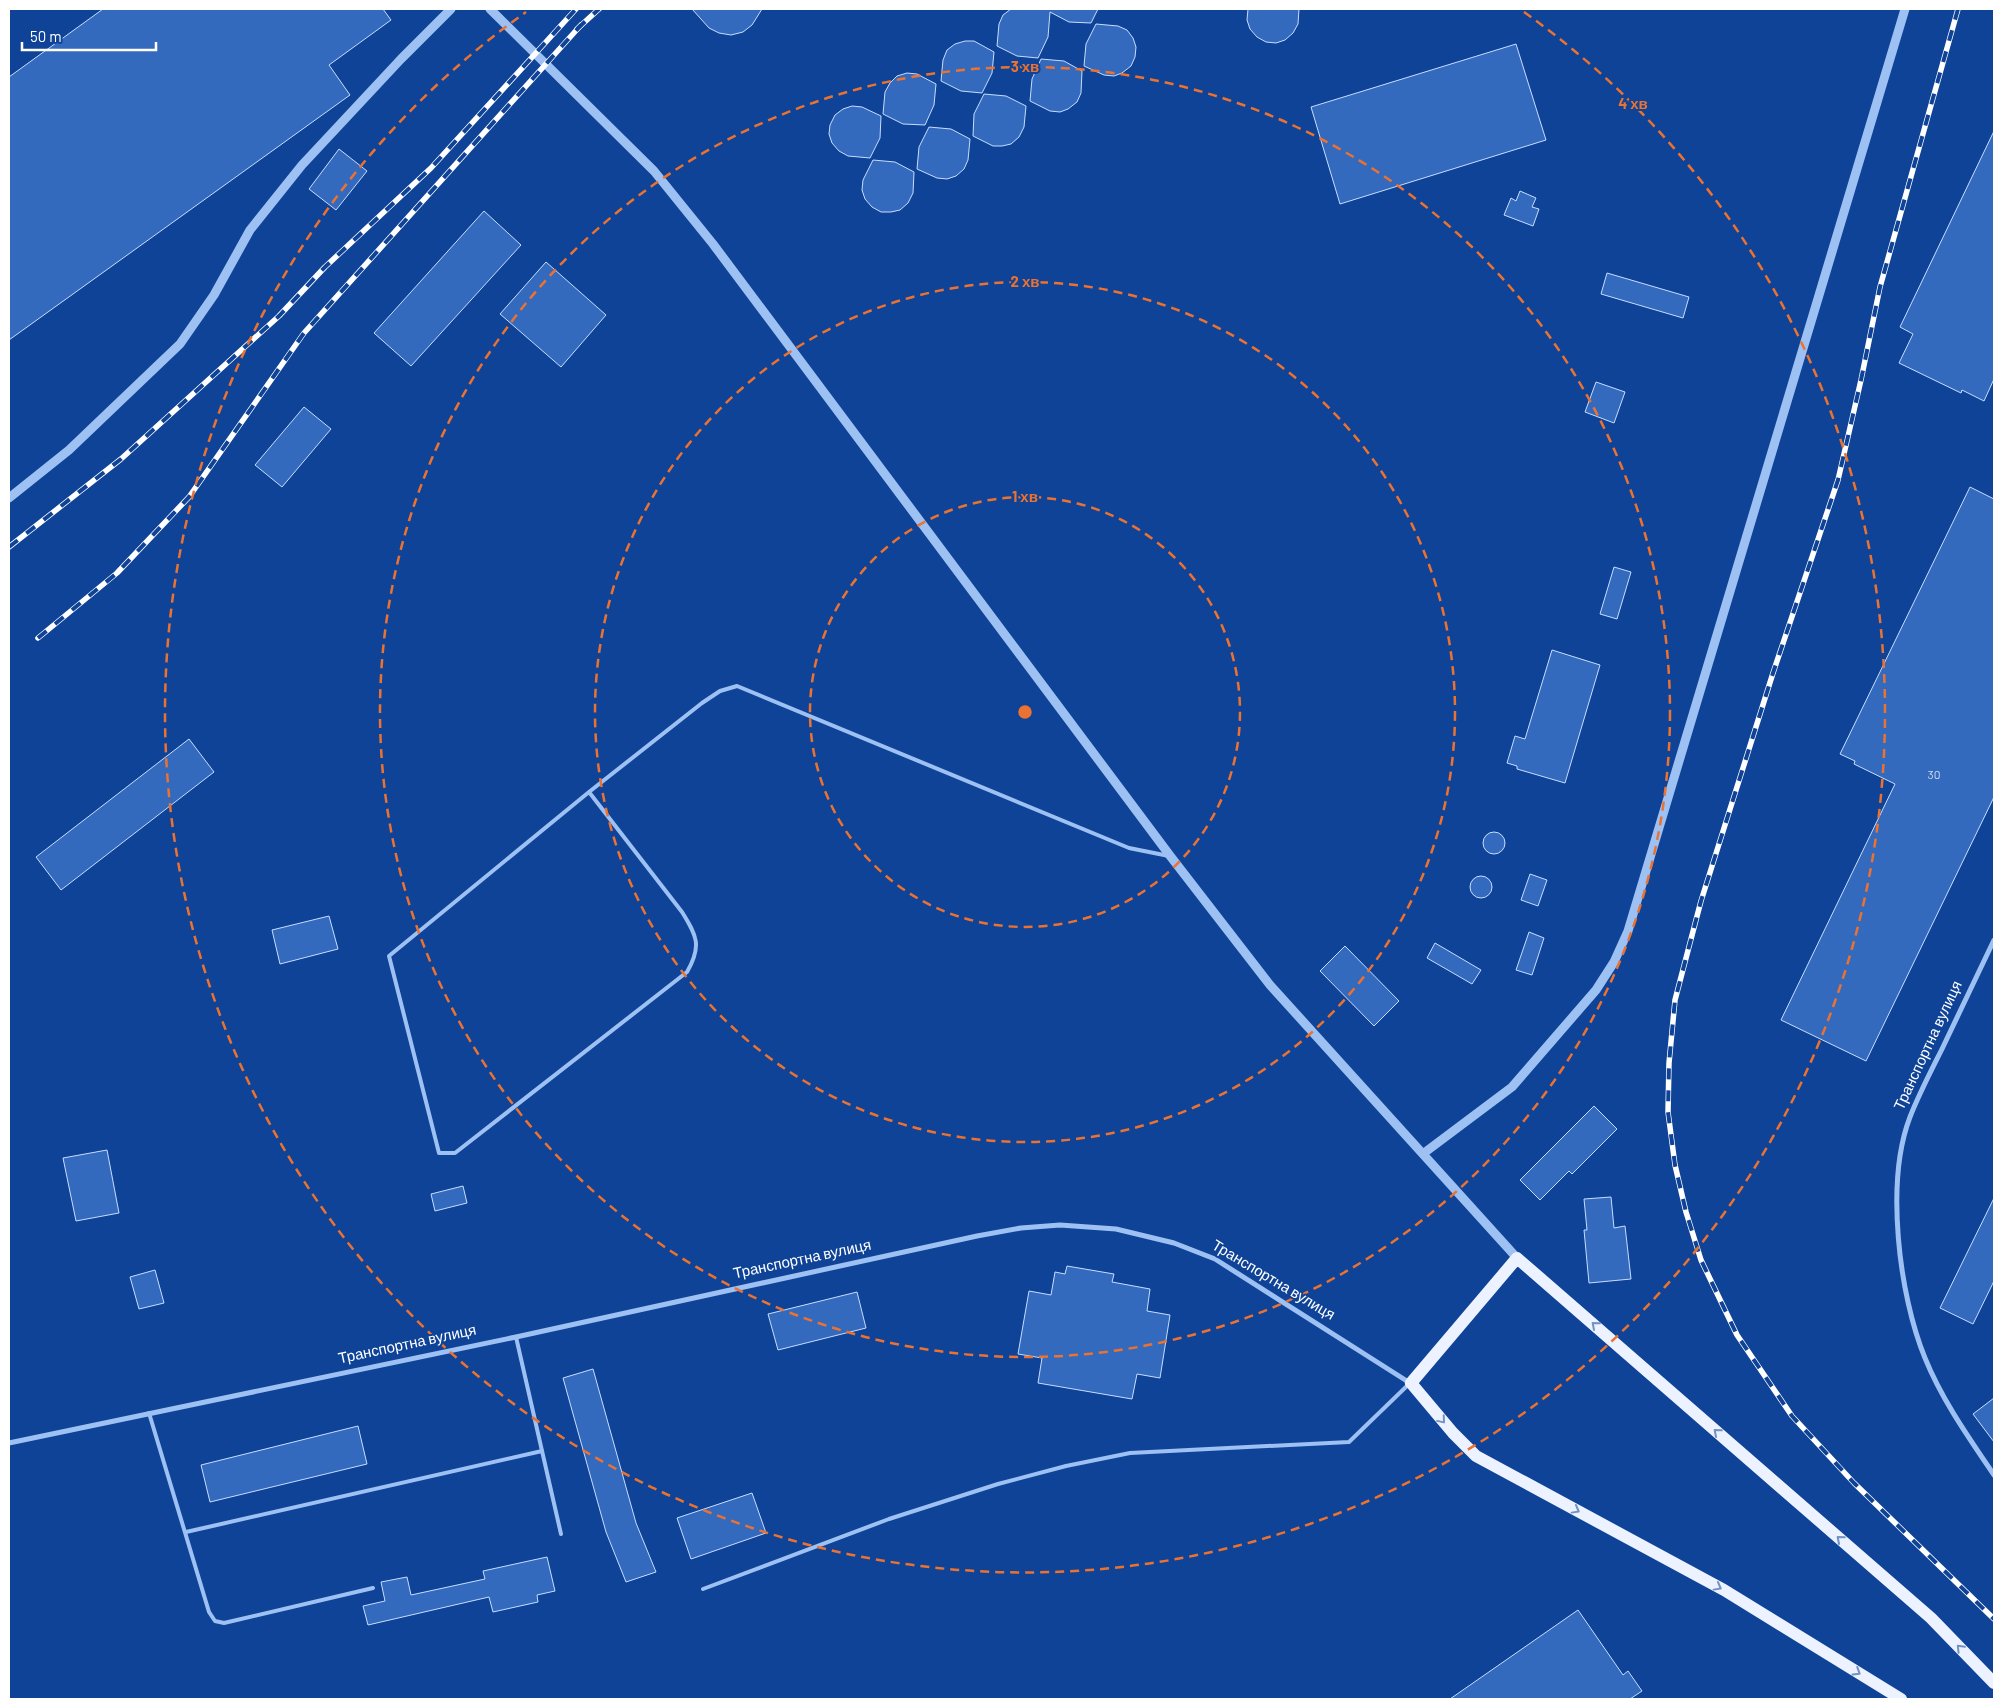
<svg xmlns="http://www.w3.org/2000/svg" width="2003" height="1708" font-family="Barlow,sans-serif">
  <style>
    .building { fill: #346abd; stroke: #c7ddfe }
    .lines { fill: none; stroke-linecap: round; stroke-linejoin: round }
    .service { stroke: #9ec1f4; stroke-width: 4 }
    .minor { stroke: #9ec1f4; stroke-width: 5 }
    .tertiary { stroke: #9ec1f4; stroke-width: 9 }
    .primary { stroke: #ecf2ff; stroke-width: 12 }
    .rail-casing { stroke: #fff; stroke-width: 5.5 }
    .rail { stroke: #0f4397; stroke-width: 4; stroke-dasharray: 11; stroke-linecap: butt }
    .oneway { stroke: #7292c6 }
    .ring { fill: none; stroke: #eb7230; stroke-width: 2.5; stroke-dasharray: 9 6 }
    .labels { text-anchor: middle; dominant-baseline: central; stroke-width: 4; stroke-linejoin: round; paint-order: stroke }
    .number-label { font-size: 12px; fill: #ccdaee }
    .street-label { font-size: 15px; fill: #fff; stroke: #0f4397 }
    .centre { fill: #eb7230; stroke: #0f4397; stroke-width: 2.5 }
    .ring-label { font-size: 15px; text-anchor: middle; font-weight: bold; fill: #eb7230; stroke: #0f4397; stroke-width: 4; stroke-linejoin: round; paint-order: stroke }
  </style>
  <rect width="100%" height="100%" fill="#0f4397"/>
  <g class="building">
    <path d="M 103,9 L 383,9 L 391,20 L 329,65 L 350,95 L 9,340 L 9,77 Z"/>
    <path d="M 692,9 L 762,9 L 752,25 L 743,32 L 731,35 L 719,33 L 709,28 Z"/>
    <path d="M 1011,9 L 1098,9 L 1091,23 L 1069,22 L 1050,12 L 1048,37 L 1038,58 L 1017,56 L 997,46 L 999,24 L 1003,15 Z"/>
    <path d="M 1248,9 L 1299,9 L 1298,24 L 1293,33 L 1285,40 L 1276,43 L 1266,42 L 1257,37 L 1250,29 L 1247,20 Z"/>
    <path d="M 1096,24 L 1118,26 L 1127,30 L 1133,38 L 1136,47 L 1135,57 L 1131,66 L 1122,73 L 1114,76 L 1104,75 L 1084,66 L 1086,44 Z"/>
    <path d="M 965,41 L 974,41 L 994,52 L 992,73 L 982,93 L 961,91 L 941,81 L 943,60 L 947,50 L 955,44 Z"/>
    <path d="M 1516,44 L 1546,140 L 1340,204 L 1311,107 Z"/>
    <path d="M 1041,59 L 1064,61 L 1082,71 L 1081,93 L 1077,102 L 1068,109 L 1060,112 L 1050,111 L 1030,101 L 1032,79 Z"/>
    <path d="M 907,73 L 917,74 L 936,84 L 934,105 L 925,125 L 903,124 L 883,114 L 885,92 L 890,83 L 897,76 Z"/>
    <path d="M 984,94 L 1006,96 L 1026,106 L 1024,127 L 1019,137 L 1011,144 L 1002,146 L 993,146 L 973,136 L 974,114 Z"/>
    <path d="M 852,106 L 862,107 L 881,116 L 880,138 L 870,158 L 848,156 L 839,151 L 832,143 L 829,134 L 830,125 L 835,115 L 843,109 Z"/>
    <path d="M 929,127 L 951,129 L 970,139 L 968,160 L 964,169 L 956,176 L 947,179 L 937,178 L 917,169 L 919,147 Z"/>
    <path d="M 1994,131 L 1994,379 L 1984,401 L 1962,390 L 1961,393 L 1899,363 L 1913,334 L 1900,327 Z"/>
    <path d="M 339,149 L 367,171 L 336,210 L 309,189 Z"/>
    <path d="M 873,160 L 895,162 L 914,172 L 913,193 L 908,203 L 900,210 L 891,212 L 881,212 L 872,207 L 865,199 L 862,190 L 863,180 Z"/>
    <path d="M 1520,191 L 1536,198 L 1532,207 L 1539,209 L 1533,226 L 1504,215 L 1511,198 L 1516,201 Z"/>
    <path d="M 484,211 L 521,245 L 411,366 L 374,333 Z"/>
    <path d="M 546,262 L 606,315 L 561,367 L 500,314 Z"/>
    <path d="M 1607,273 L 1689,297 L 1683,318 L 1601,294 Z"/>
    <path d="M 1596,382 L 1625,392 L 1614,423 L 1585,412 Z"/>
    <path d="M 304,407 L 331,429 L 282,487 L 255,465 Z"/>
    <path d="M 1970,487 L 1994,499 L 1994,797 L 1866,1061 L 1781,1020 L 1895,784 L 1854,764 L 1855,761 L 1840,754 Z"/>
    <path d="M 1614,567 L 1631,572 L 1617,619 L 1600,614 Z"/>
    <path d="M 1552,650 L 1600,665 L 1565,783 L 1517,769 L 1517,766 L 1507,763 L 1515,736 L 1525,739 Z"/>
    <path d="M 189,739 L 214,772 L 61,890 L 36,857 Z"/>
    <circle cx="1494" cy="843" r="11"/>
    <path d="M 1530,874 L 1547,880 L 1538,906 L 1521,900 Z"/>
    <circle cx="1481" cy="887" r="11"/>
    <path d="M 329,916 L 338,949 L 280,964 L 272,930 Z"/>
    <path d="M 1529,932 L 1544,938 L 1532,975 L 1516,970 Z"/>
    <path d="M 1435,943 L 1481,970 L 1472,984 L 1427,958 Z"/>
    <path d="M 1345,946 L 1399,1001 L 1374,1026 L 1320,971 Z"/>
    <path d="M 1594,1106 L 1617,1129 L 1572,1174 L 1569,1171 L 1540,1200 L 1520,1180 Z"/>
    <path d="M 107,1150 L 119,1213 L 76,1221 L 63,1158 Z"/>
    <path d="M 463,1186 L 467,1203 L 435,1211 L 431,1194 Z"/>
    <path d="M 1611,1197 L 1614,1228 L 1625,1226 L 1631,1279 L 1589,1283 L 1584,1230 L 1587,1230 L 1584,1199 Z"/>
    <path d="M 1994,1198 L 1994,1281 L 1973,1324 L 1940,1308 Z"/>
    <path d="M 1067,1266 L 1114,1274 L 1112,1282 L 1150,1289 L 1147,1311 L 1170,1315 L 1160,1378 L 1137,1374 L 1132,1399 L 1038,1383 L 1042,1358 L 1018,1354 L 1029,1291 L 1051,1295 L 1055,1272 L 1065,1274 Z"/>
    <path d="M 155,1270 L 164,1303 L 139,1309 L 130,1277 Z"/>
    <path d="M 857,1292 L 866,1328 L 778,1350 L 768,1314 Z"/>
    <path d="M 593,1369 L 636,1523 L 656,1572 L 626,1582 L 606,1532 L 563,1378 Z"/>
    <path d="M 1994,1398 L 1994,1442 L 1973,1414 Z"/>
    <path d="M 358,1426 L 367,1464 L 210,1502 L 201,1465 Z"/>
    <path d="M 752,1493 L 766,1533 L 691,1559 L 677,1518 Z"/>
    <path d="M 547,1557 L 555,1591 L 537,1595 L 538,1602 L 493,1612 L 489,1597 L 368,1625 L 363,1606 L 385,1601 L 381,1582 L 407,1577 L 411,1595 L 485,1579 L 483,1571 Z"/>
    <path d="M 1578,1610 L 1623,1675 L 1628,1671 L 1642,1691 L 1630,1699 L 1450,1699 Z"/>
  </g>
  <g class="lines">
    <g class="service">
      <path d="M 589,792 L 682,912 C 697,936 702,946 687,972 L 455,1153 L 439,1153 L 389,956 L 589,792 L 702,703 L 720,691 L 737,686 L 1129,848 L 1169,856"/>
      <path d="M 516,1337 L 561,1534"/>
      <path d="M 149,1413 L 209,1612 L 215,1621 L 224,1623 L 373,1588"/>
      <path d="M 186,1532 L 542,1451"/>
      <path d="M 703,1589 L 889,1519 L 998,1484 L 1066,1466 L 1130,1453 L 1349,1442 L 1409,1384"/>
    </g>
    <g class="minor">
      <path d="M 1994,940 C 1977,976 1959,1013 1942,1049 C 1931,1071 1919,1094 1910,1117 C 1885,1182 1899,1295 1925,1358 C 1942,1400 1969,1438 1994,1475"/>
      <path d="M 9,1443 L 516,1337 L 977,1236 L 1021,1228 L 1060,1225 L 1116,1229 L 1174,1243 L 1215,1259 L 1410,1383"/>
    </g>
    <g class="tertiary">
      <path d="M 490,9 L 654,171 L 713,244 L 1171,857 L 1270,985 L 1517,1258"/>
      <path d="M 9,498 L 69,450 L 180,344 L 214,295 L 250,230 L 302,165 L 401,59 L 451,9"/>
      <path d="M 1424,1153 L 1512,1087 L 1596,990 L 1614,962 L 1628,931 L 1905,9"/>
    </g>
    <path class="primary" d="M 1901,1699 L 1724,1590 L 1476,1456 L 1453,1433 L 1411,1383 L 1517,1258 L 1931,1618 L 1994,1683"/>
    <g class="rail-casing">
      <g id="rail">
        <path d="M 1958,9 L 1880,287 L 1861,380 L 1838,480 L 1773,673 L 1701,901 L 1675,1000 L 1669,1063 L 1668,1112 L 1675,1165 L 1686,1212 L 1701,1260 L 1737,1335 L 1792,1416 L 1854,1483 L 1994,1619"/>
        <path d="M 577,29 L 599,9"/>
        <path d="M 9,547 L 121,459 L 279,316 L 325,267 L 431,168 L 576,9"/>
        <path d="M 38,638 L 117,573 L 189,497 L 304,333 L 581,25"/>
      </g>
    </g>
    <use href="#rail" class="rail"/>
  </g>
  <defs><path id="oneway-chevron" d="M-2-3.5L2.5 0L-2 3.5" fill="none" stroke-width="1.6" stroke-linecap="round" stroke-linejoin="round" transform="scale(1.25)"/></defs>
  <g class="oneway">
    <use href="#oneway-chevron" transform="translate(1595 1325) rotate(-139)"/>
    <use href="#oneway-chevron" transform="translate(1442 1420) rotate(50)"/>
    <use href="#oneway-chevron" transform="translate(1717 1432) rotate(-139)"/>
    <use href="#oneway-chevron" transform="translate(1576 1510) rotate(29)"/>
    <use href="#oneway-chevron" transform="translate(1840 1539) rotate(-139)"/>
    <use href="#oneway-chevron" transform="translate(1718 1587) rotate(29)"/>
    <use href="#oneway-chevron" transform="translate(1960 1648) rotate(-134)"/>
    <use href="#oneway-chevron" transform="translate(1857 1672) rotate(32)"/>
  </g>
  <g class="ring">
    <circle cx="1025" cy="712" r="215"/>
    <circle cx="1025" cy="712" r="430"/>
    <circle cx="1025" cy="712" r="645"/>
    <path d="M1524 12A860 860 0 1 1 526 12"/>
  </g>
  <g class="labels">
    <g class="number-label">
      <text x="1934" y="774">30</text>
    </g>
    <g class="street-label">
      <text transform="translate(1927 1045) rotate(-65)">Транспортна вулиця</text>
      <text transform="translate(802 1258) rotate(-12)">Транспортна вулиця</text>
      <text transform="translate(1274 1279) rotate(31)">Транспортна вулиця</text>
      <text transform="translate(407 1343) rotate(-12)">Транспортна вулиця</text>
    </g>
  </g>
  <circle cx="1025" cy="712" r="8" class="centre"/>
  <g class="ring-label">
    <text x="1025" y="72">3 хв</text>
    <text x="1633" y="109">4 хв</text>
    <text x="1025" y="287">2 хв</text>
    <text x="1025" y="502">1 хв</text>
  </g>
  <rect width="2003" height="1708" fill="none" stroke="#ffffff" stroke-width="20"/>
  <path d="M22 42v8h134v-8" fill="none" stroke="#ffffff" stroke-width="2.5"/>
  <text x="30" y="42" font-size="15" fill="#ffffff" stroke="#0f4397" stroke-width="4" paint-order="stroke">50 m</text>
</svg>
